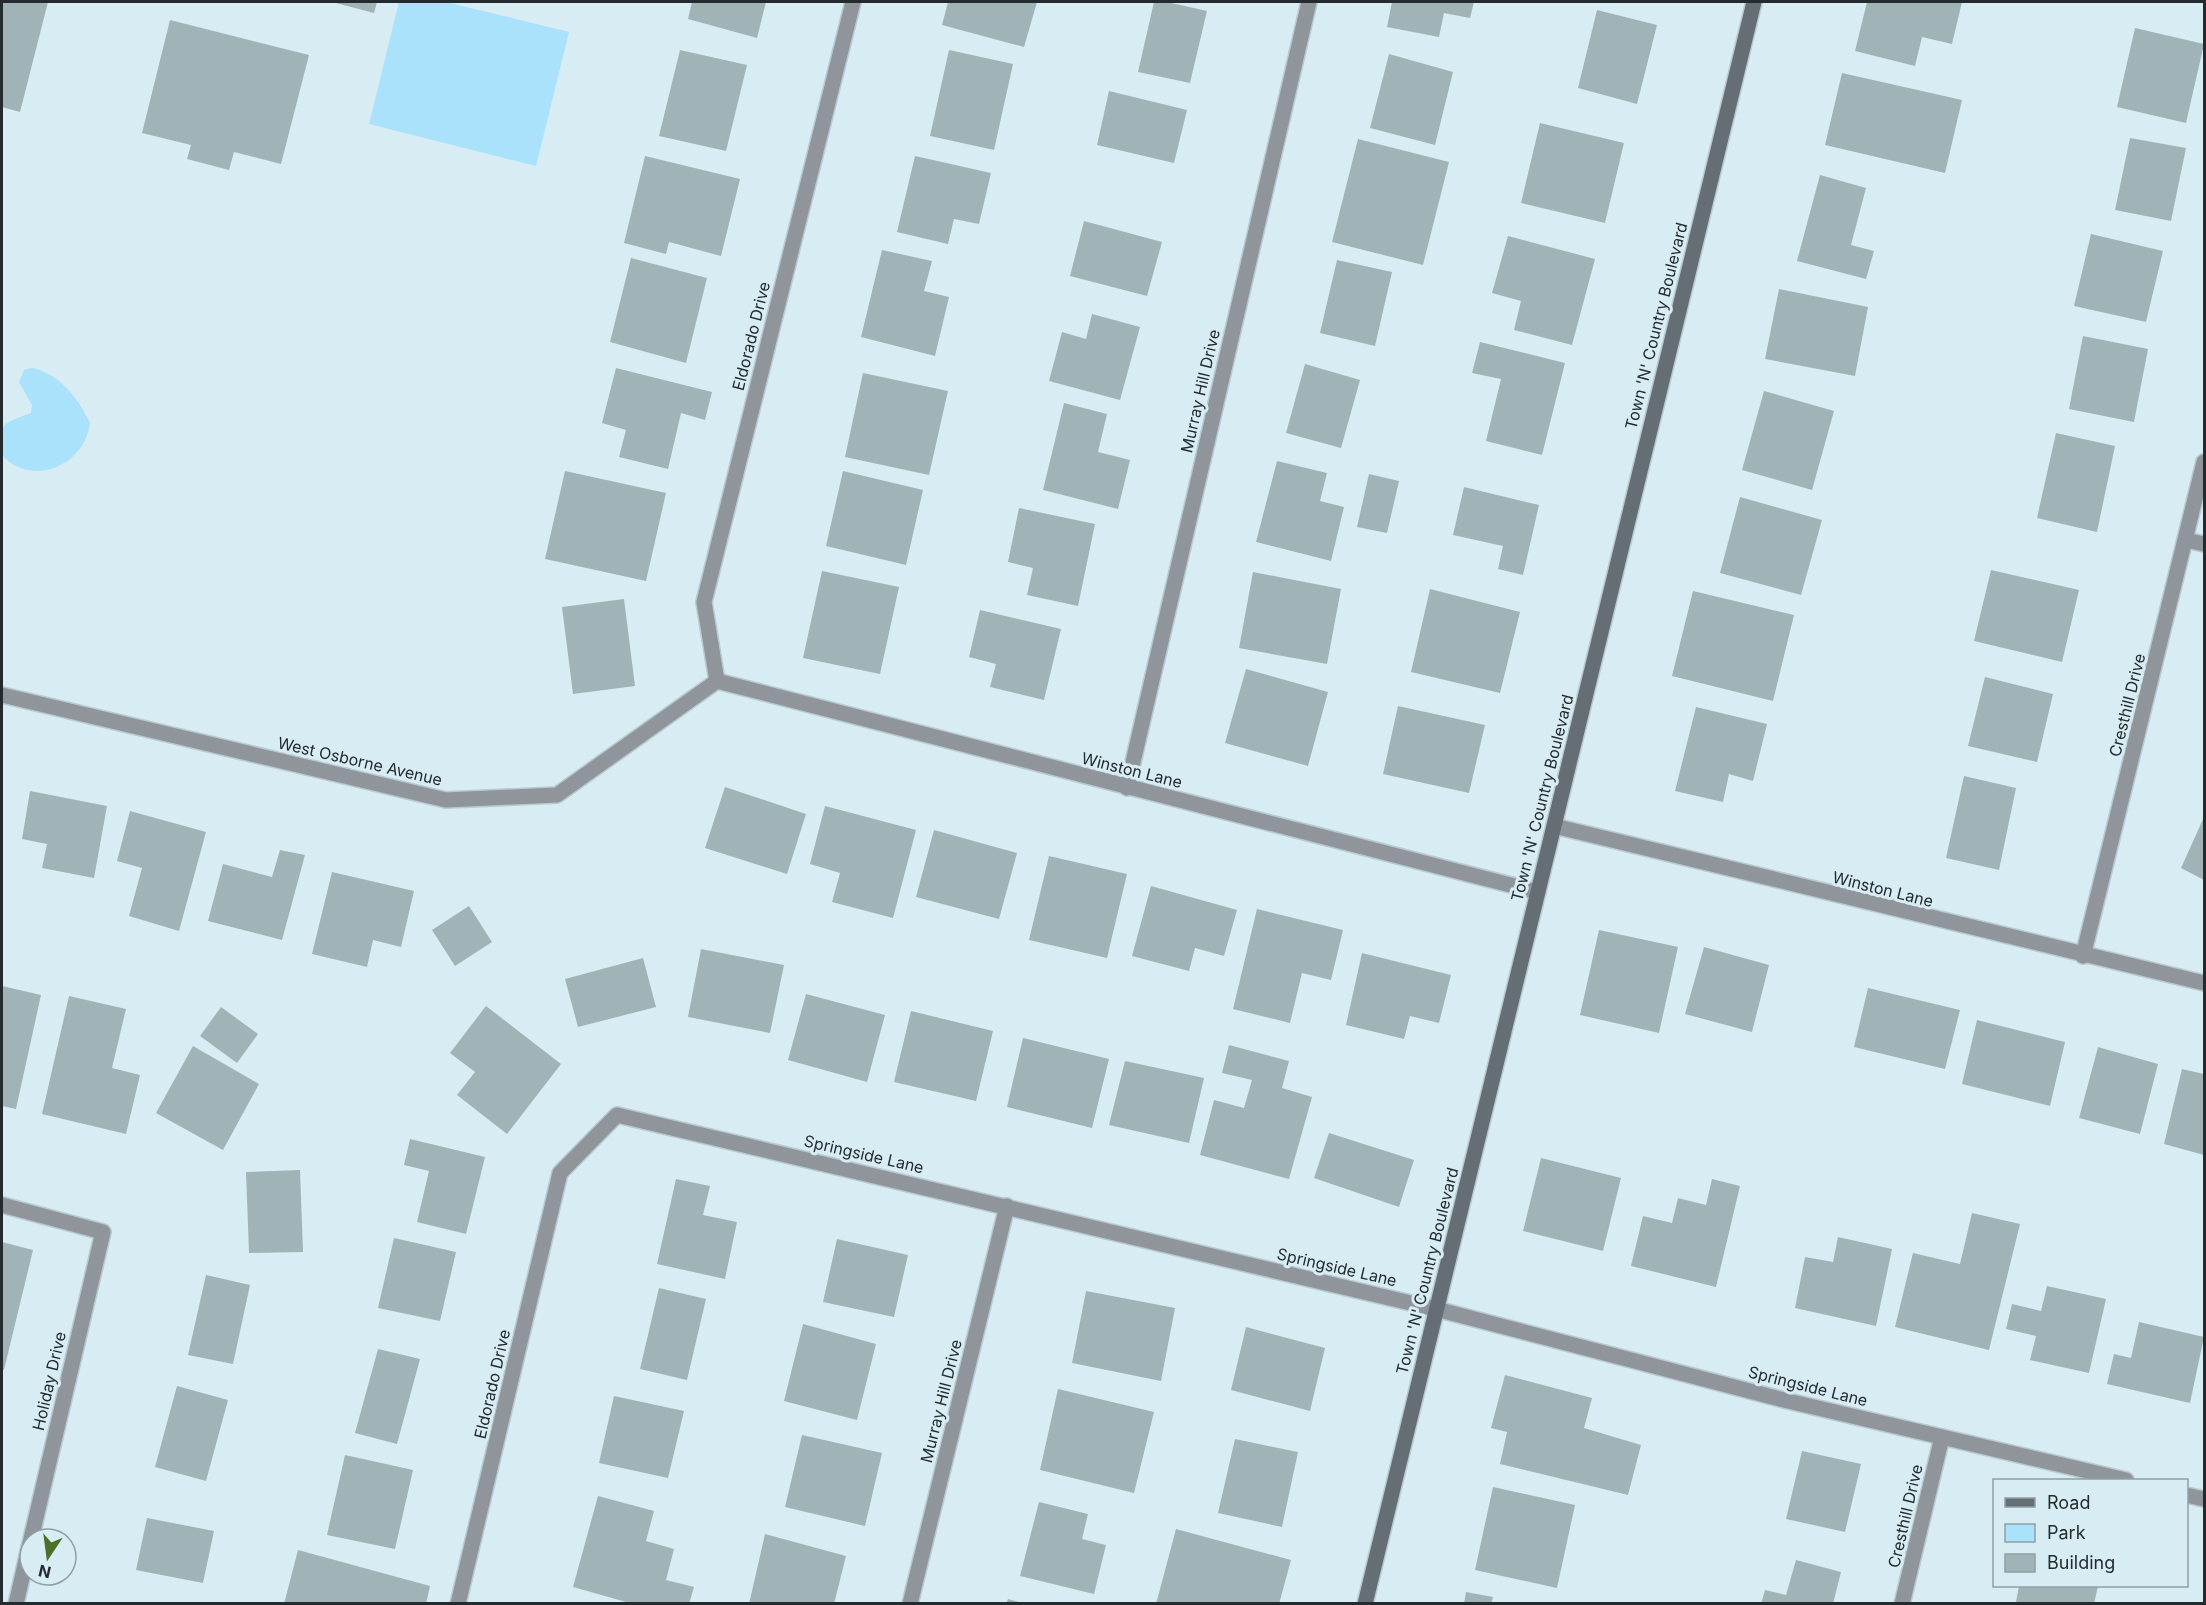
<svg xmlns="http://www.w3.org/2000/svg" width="2206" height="1605" font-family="Inter,sans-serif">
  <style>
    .green { fill: #a9e2fa }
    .building { fill: #a0b4b7 }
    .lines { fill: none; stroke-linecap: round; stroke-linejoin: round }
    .street-casing { stroke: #b8c9d0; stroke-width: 18 }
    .secondary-casing { stroke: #b8c9d0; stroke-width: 18 }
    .street { stroke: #8f959a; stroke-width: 15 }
    .secondary { stroke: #656d75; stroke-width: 15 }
    .labels { text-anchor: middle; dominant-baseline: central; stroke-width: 6; stroke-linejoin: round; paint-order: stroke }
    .street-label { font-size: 16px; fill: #242b2e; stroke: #d8ecf4 }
  </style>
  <rect width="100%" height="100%" fill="#d8ecf4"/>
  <g class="green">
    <path d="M 399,2 L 446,2 L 569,32 L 536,166 L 369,124 Z"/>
    <path d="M 32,368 C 60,374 78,398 90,423 C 85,466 31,488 2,455 C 1,421 0,425 31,413 L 32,405 L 19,382 L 24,370 Z"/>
  </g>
  <g class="building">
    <path d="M 2,2 L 48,2 L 20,112 L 2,107 Z"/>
    <path d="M 332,2 L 377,2 L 374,13 Z"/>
    <path d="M 692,2 L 766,2 L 757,38 L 688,19 Z"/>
    <path d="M 948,2 L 1037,2 L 1024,47 L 942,25 Z"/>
    <path d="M 1154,2 L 1167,2 L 1207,11 L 1190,83 L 1138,72 Z"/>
    <path d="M 1392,2 L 1474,2 L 1470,18 L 1444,13 L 1439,37 L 1387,27 Z"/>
    <path d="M 1867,2 L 1962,2 L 1952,44 L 1922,37 L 1915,66 L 1855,51 Z"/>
    <path d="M 1597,10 L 1657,25 L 1637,104 L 1578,88 Z"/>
    <path d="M 170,20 L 309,55 L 281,164 L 234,152 L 229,170 L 187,159 L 191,145 L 142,133 Z"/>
    <path d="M 2135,28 L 2204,44 L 2186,123 L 2117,107 Z"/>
    <path d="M 680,50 L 747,65 L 726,151 L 659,136 Z"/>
    <path d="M 949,50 L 1013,64 L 994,150 L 930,136 Z"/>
    <path d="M 1389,54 L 1453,72 L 1435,145 L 1370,128 Z"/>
    <path d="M 1842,73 L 1962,100 L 1945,173 L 1825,145 Z"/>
    <path d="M 1109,91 L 1187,110 L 1174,163 L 1097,145 Z"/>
    <path d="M 1540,123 L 1624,143 L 1605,223 L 1521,203 Z"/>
    <path d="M 2130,138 L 2186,148 L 2171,221 L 2115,210 Z"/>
    <path d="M 1358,139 L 1449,162 L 1423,265 L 1332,242 Z"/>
    <path d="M 645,156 L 740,179 L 721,256 L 669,242 L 666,254 L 624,243 Z"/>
    <path d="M 915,156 L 991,173 L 979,224 L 954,219 L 948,244 L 897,232 Z"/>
    <path d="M 1820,175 L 1866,188 L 1851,245 L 1874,251 L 1866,279 L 1797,261 Z"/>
    <path d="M 1084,221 L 1162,242 L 1147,296 L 1070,276 Z"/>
    <path d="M 2091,234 L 2163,251 L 2146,322 L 2074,306 Z"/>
    <path d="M 1508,236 L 1595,259 L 1572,345 L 1514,330 L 1521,301 L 1492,293 Z"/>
    <path d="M 882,250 L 932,261 L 924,291 L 949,297 L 935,356 L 861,337 Z"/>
    <path d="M 631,258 L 707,278 L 686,363 L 610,342 Z"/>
    <path d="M 1337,260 L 1392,272 L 1375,346 L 1320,333 Z"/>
    <path d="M 1779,289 L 1868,307 L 1855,376 L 1765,359 Z"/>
    <path d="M 1092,314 L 1140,327 L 1120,400 L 1049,381 L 1062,332 L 1086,339 Z"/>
    <path d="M 2083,336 L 2148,349 L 2134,422 L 2069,409 Z"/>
    <path d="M 1480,342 L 1565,363 L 1542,455 L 1486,441 L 1501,379 L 1472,373 Z"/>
    <path d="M 1305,364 L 1360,380 L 1341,448 L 1286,433 Z"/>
    <path d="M 616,368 L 712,392 L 705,420 L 681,413 L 668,469 L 619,457 L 626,430 L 602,423 Z"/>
    <path d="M 863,373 L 948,391 L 929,475 L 845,457 Z"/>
    <path d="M 1764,391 L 1834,411 L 1812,490 L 1742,470 Z"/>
    <path d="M 1064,403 L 1107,414 L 1098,452 L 1130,460 L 1118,509 L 1043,490 Z"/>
    <path d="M 2056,433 L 2115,446 L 2097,532 L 2037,518 Z"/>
    <path d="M 1277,461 L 1327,473 L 1320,501 L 1344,507 L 1331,561 L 1256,542 Z"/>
    <path d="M 565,471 L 666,493 L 646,581 L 545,559 Z"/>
    <path d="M 843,471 L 923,490 L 906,565 L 826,546 Z"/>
    <path d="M 1369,474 L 1399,481 L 1387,533 L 1357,527 Z"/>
    <path d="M 1464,487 L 1539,505 L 1523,575 L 1498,569 L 1503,546 L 1453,535 Z"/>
    <path d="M 1740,497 L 1822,520 L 1801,595 L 1720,573 Z"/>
    <path d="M 1019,508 L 1095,524 L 1078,606 L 1027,595 L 1033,568 L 1008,562 Z"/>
    <path d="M 1991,570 L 2079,590 L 2062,662 L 1974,641 Z"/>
    <path d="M 822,571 L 899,587 L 880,674 L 803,658 Z"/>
    <path d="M 1253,572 L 1341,589 L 1327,664 L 1239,648 Z"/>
    <path d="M 1430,589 L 1520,612 L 1500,693 L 1411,672 Z"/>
    <path d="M 1693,591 L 1794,615 L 1773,701 L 1672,676 Z"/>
    <path d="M 624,599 L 635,686 L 573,694 L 562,607 Z"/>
    <path d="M 980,610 L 1061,629 L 1044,700 L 990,687 L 996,664 L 969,657 Z"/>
    <path d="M 1246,669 L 1328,692 L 1308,766 L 1225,743 Z"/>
    <path d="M 1985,677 L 2053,694 L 2037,762 L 1968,746 Z"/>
    <path d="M 1398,706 L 1485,725 L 1469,793 L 1383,774 Z"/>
    <path d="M 1696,707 L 1767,724 L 1753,781 L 1729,774 L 1723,802 L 1675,791 Z"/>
    <path d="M 1964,776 L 2016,788 L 1999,870 L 1946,858 Z"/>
    <path d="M 725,787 L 806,814 L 787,874 L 705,848 Z"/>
    <path d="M 30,791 L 107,806 L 94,878 L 42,868 L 47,844 L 22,839 Z"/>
    <path d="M 825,806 L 916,830 L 893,918 L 832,902 L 840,873 L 810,864 Z"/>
    <path d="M 130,811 L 206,832 L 179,931 L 129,916 L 142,868 L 117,861 Z"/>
    <path d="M 2204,817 L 2204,880 L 2181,868 Z"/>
    <path d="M 934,830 L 1017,853 L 999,919 L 916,897 Z"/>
    <path d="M 280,850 L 305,855 L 282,940 L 208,921 L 223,864 L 272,877 Z"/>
    <path d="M 1049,856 L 1127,874 L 1107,958 L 1029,940 Z"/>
    <path d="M 332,872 L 414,891 L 401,947 L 373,940 L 367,967 L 312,954 Z"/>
    <path d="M 1151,886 L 1237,910 L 1224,956 L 1195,948 L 1189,971 L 1132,956 Z"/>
    <path d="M 469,906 L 492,942 L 455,966 L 432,930 Z"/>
    <path d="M 1257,909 L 1343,930 L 1331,980 L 1302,973 L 1290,1023 L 1233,1009 Z"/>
    <path d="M 1599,930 L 1678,947 L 1659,1033 L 1580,1015 Z"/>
    <path d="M 1704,947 L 1769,965 L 1752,1032 L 1685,1014 Z"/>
    <path d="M 701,949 L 784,965 L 770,1033 L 688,1017 Z"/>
    <path d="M 1362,953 L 1451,975 L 1439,1023 L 1410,1016 L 1404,1039 L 1346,1025 Z"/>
    <path d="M 643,958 L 656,1007 L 578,1027 L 565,979 Z"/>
    <path d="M 2,986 L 41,995 L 16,1109 L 2,1106 Z"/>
    <path d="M 1868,988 L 1960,1010 L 1945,1069 L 1854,1047 Z"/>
    <path d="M 806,994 L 885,1015 L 867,1082 L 788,1060 Z"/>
    <path d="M 69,996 L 126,1009 L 112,1068 L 140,1075 L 126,1134 L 42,1114 Z"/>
    <path d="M 486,1006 L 561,1064 L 507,1134 L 457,1095 L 475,1072 L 450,1053 Z"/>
    <path d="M 221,1007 L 258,1034 L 237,1063 L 200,1036 Z"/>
    <path d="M 911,1011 L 993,1031 L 976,1101 L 894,1082 Z"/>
    <path d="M 1977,1020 L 2065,1042 L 2050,1106 L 1962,1084 Z"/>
    <path d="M 1023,1038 L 1109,1059 L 1092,1128 L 1007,1107 Z"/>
    <path d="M 1229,1045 L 1289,1061 L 1282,1088 L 1312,1097 L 1289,1179 L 1200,1155 L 1214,1100 L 1244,1108 L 1252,1080 L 1222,1073 Z"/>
    <path d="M 193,1046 L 259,1084 L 223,1150 L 156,1113 Z"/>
    <path d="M 2098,1047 L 2158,1064 L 2140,1134 L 2079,1118 Z"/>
    <path d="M 1125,1061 L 1204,1078 L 1189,1143 L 1109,1125 Z"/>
    <path d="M 2182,1069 L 2204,1074 L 2204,1155 L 2164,1144 Z"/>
    <path d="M 1329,1133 L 1414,1160 L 1399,1207 L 1314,1178 Z"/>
    <path d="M 410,1139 L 485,1157 L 466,1234 L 417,1222 L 429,1171 L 404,1165 Z"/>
    <path d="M 1541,1158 L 1621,1178 L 1603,1251 L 1523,1231 Z"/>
    <path d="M 300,1170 L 303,1252 L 249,1253 L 246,1172 Z"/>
    <path d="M 676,1179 L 710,1186 L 703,1215 L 737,1222 L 725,1279 L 657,1264 Z"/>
    <path d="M 1712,1179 L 1740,1186 L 1716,1287 L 1631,1266 L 1643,1216 L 1672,1223 L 1678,1198 L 1706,1205 Z"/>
    <path d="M 1972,1213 L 2020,1224 L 1989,1350 L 1895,1327 L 1913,1253 L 1960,1264 Z"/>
    <path d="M 1838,1237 L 1892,1249 L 1876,1326 L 1795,1308 L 1805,1257 L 1833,1262 Z"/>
    <path d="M 394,1238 L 456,1252 L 440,1321 L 378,1308 Z"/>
    <path d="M 837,1239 L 908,1255 L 894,1317 L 823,1302 Z"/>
    <path d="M 2,1242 L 33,1250 L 4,1370 L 2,1369 Z"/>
    <path d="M 206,1275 L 250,1285 L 233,1364 L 188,1355 Z"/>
    <path d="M 2047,1286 L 2106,1299 L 2089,1373 L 2030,1360 L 2036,1336 L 2006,1329 L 2012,1304 L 2041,1311 Z"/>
    <path d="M 659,1288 L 706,1299 L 687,1380 L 640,1369 Z"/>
    <path d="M 1086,1291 L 1175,1308 L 1161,1381 L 1072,1363 Z"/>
    <path d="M 2139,1322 L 2204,1337 L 2190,1403 L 2107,1384 L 2114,1354 L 2131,1358 Z"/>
    <path d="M 803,1324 L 876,1344 L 857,1420 L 784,1401 Z"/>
    <path d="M 1246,1327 L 1325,1348 L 1310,1411 L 1231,1390 Z"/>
    <path d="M 378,1349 L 420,1359 L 397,1444 L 355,1433 Z"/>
    <path d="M 1505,1375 L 1592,1398 L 1584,1428 L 1641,1445 L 1628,1495 L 1500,1464 L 1507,1432 L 1491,1428 Z"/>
    <path d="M 177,1386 L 228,1400 L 206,1481 L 155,1467 Z"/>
    <path d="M 1058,1389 L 1154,1412 L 1134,1493 L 1040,1470 Z"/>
    <path d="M 614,1396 L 684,1411 L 668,1478 L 599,1463 Z"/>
    <path d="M 802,1435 L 882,1453 L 865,1526 L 785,1507 Z"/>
    <path d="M 1235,1439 L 1298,1452 L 1282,1527 L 1218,1513 Z"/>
    <path d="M 1802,1451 L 1861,1464 L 1845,1532 L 1786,1519 Z"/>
    <path d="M 345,1455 L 413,1470 L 395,1549 L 327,1535 Z"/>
    <path d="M 1493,1487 L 1575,1505 L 1557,1588 L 1475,1570 Z"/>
    <path d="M 598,1496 L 654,1511 L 646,1541 L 674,1549 L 666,1580 L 694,1587 L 689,1604 L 633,1604 L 573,1587 Z"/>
    <path d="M 1039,1502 L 1088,1514 L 1082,1539 L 1106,1545 L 1094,1594 L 1020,1576 Z"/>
    <path d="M 147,1518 L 214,1531 L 203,1583 L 136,1570 Z"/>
    <path d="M 1176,1529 L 1291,1560 L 1279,1604 L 1156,1604 Z"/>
    <path d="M 765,1534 L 846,1556 L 834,1604 L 749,1604 Z"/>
    <path d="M 298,1550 L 430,1586 L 426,1604 L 284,1604 Z"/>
    <path d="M 1796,1560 L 1841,1572 L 1833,1604 L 1761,1604 L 1765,1590 L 1786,1595 Z"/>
    <path d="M 2019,1586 L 2098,1586 L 2094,1604 L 2016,1602 Z"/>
    <path d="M 1466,1592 L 1493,1597 L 1491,1604 L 1464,1604 Z"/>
    <path d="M 1008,1599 L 1023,1603 L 1023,1604 L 1006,1604 Z"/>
  </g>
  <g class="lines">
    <g class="street-casing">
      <g id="street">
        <path d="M 2186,540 L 2204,544"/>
        <path d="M 717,681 L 1538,892"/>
        <path d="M 717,681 L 704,602 L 853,2"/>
        <path d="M 2,695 L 446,800 L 557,795 L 717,681"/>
        <path d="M 1127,788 L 1309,2"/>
        <path d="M 1554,826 L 2204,983"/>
        <path d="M 2083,956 L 2204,462"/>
        <path d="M 2,1205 L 103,1232 L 31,1539"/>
        <path d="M 2186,1495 L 2204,1499"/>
        <path d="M 16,1604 L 30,1543"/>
        <path d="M 458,1604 L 560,1173 L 617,1115 L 1436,1309 L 1788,1401 L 2126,1480"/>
        <path d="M 910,1604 L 1007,1206"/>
        <path d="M 1902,1604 L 1942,1437"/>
      </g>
    </g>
    <g class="secondary-casing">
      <path id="secondary" d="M 1365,1604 L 1754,2"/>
    </g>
    <use href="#street" class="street"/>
    <use href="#secondary" class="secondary"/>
  </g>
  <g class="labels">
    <g class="street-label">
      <text transform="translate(1656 326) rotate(-76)">Town 'N' Country Boulevard</text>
      <text transform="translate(751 336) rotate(-76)">Eldorado Drive</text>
      <text transform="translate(1200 391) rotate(-77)">Murray Hill Drive</text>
      <text transform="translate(2127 705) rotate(-76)">Cresthill Drive</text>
      <text transform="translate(360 761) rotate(13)">West Osborne Avenue</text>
      <text transform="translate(1132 770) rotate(14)">Winston Lane</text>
      <text transform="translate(1542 798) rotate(-76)">Town 'N' Country Boulevard</text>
      <text transform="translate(1883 889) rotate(14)">Winston Lane</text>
      <text transform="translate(864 1154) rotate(13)">Springside Lane</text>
      <text transform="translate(1337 1267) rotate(13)">Springside Lane</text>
      <text transform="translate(1427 1271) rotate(-76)">Town 'N' Country Boulevard</text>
      <text transform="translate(49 1381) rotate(-77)">Holiday Drive</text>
      <text transform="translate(492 1384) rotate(-77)">Eldorado Drive</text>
      <text transform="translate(1808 1386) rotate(14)">Springside Lane</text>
      <text transform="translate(941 1401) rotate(-76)">Murray Hill Drive</text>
      <text transform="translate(1905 1516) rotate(-77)">Cresthill Drive</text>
    </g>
  </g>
  <rect width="2206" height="1605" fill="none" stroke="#242b2e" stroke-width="6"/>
  <rect x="1993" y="1479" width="195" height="108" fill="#d8ecf4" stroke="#909fa5" stroke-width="1.5"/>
  <rect x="2005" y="1498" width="30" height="9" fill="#656d75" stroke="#909fa5" stroke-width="1.5"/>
  <text x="2047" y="1509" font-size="18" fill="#242b2e">Road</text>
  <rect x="2005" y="1524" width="30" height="18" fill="#a9e2fa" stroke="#909fa5" stroke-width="1.5"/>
  <text x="2047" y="1539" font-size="18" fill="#242b2e">Park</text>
  <rect x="2005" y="1554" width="30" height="18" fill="#a0b4b7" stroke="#909fa5" stroke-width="1.5"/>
  <text x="2047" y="1569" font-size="18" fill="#242b2e">Building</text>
  <g transform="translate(48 1557) rotate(193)"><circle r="28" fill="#d8ecf4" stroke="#909fa5" stroke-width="1.5"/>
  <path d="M0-4.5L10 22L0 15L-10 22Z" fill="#4b702a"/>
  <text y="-9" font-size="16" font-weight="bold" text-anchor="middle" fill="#242b2e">N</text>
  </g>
</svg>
